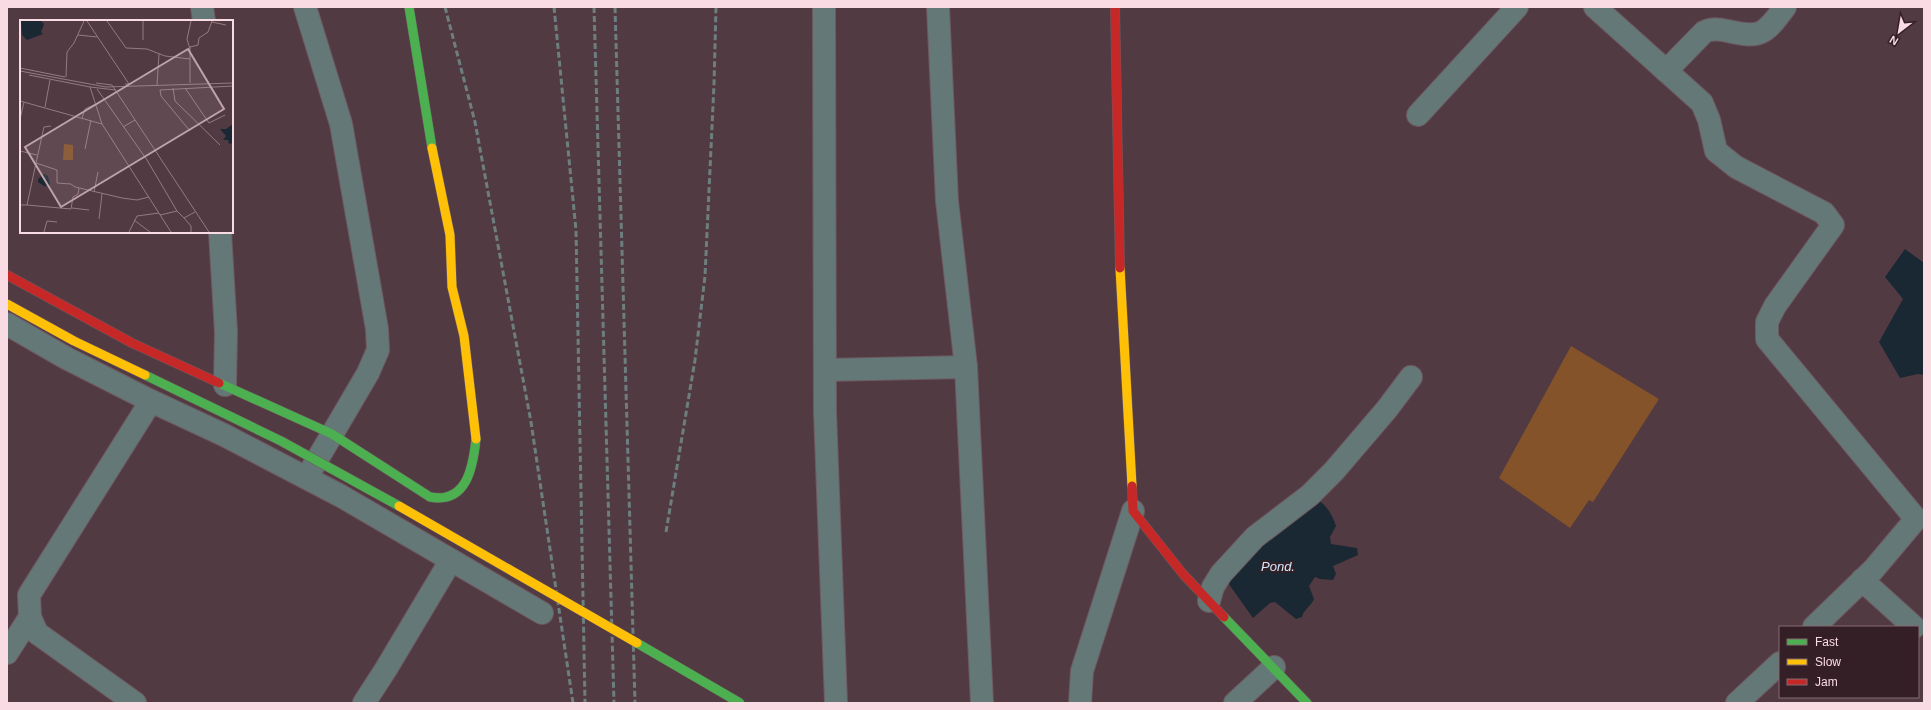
<svg xmlns="http://www.w3.org/2000/svg" width="1931" height="710" font-family="Arial,sans-serif">
  <style>
    .green { fill: #845329 }
    .water { fill: #1a2834 }
    .lines { fill: none; stroke-linecap: round; stroke-linejoin: round }
    .street-casing { stroke: #6e5960; stroke-width: 24 }
    .fast-casing { stroke: #6e5960; stroke-width: 10 }
    .slow-casing { stroke: #6e5960; stroke-width: 10 }
    .jam-casing { stroke: #6e5960; stroke-width: 10 }
    .street { stroke: #647878; stroke-width: 22 }
    .fast { stroke: #4caf50; stroke-width: 9 }
    .slow { stroke: #ffc107; stroke-width: 9 }
    .jam { stroke: #c62828; stroke-width: 9 }
    .rail { stroke: #6d7e7e; stroke-width: 3; stroke-dasharray: 6 3; stroke-linecap: butt }
    .fast-bridge-casing { stroke: #6e5960; stroke-width: 10; stroke-linecap: butt }
    .slow-bridge-casing { stroke: #6e5960; stroke-width: 10; stroke-linecap: butt }
    .fast-bridge { stroke: #4caf50; stroke-width: 9 }
    .slow-bridge { stroke: #ffc107; stroke-width: 9 }
    .labels { text-anchor: middle; dominant-baseline: central; stroke-width: 4; stroke-linejoin: round; paint-order: stroke }
    .water-label { font-size: 13px; font-style: italic; fill: #cde8fc; stroke: #351f26 }
    .inset-road { fill: none; stroke: #957a82; stroke-width: 1 }
    .view { fill: #bfa3ab; fill-opacity: 0.15; stroke: #bfa3ab; stroke-width: 2 }
    .inset-edge { fill: none; stroke: #f9dbe3; stroke-width: 2 }
  </style>
  <rect width="100%" height="100%" fill="#523a42"/>
  <path class="green" d="M 1571,346 L 1659,399 L 1593,502 L 1589,500 L 1570,528 L 1499,478 Z"/>
  <g class="water">
    <path d="M 1905,249 L 1924,263 L 1924,375 L 1918,374 L 1900,378 L 1879,342 L 1903,299 L 1885,277 Z"/>
    <path d="M 1310,495 C 1324,502 1331,511 1336,526 L 1330,537 L 1331,544 L 1357,548 L 1358,555 L 1333,566 L 1336,574 L 1333,580 L 1320,579 L 1315,577 L 1309,586 L 1314,599 C 1311,606 1304,609 1302,617 L 1296,619 L 1275,602 L 1270,603 L 1253,618 L 1228,583 L 1229,570 Z"/>
  </g>
  <g class="lines">
    <g class="street-casing">
      <g id="street">
        <path d="M 202,7 L 204,21"/>
        <path d="M 305,7 L 341,124 L 377,329 L 378,350 L 368,373 L 307,477"/>
        <path d="M 824,7 L 825,412 L 836,703"/>
        <path d="M 938,7 L 947,201 L 966,367 L 982,703"/>
        <path d="M 1595,7 L 1702,103 L 1709,120 L 1716,151 L 1736,167 L 1824,213 L 1833,225 L 1775,306 L 1767,322 L 1767,339 L 1916,519 L 1873,570 L 1814,627"/>
        <path d="M 1666,71 L 1704,32 C 1712,28 1719,29 1728,31 C 1761,39 1765,34 1785,7"/>
        <path d="M 1418,115 L 1517,7"/>
        <path d="M 220,232 L 226,332 L 225,385"/>
        <path d="M 7,324 L 66,358 L 151,401 L 224,435 L 341,496 L 542,613"/>
        <path d="M 825,370 L 966,367"/>
        <path d="M 1862,580 L 1914,627"/>
        <path d="M 1209,601 L 1213,587 L 1221,574 L 1255,537 L 1310,495 L 1334,471 L 1387,409 L 1411,377"/>
        <path d="M 7,653 L 30,617"/>
        <path d="M 135,703 L 37,633 L 30,617 L 29,595 L 151,401"/>
        <path d="M 364,703 L 386,669 L 451,560"/>
        <path d="M 1080,703 L 1082,671 L 1133,511"/>
        <path d="M 1235,703 L 1274,667"/>
        <path d="M 1737,703 L 1780,663"/>
      </g>
    </g>
    <g class="fast-casing">
      <g id="fast">
        <path d="M 409,7 L 432,148"/>
        <path d="M 219,383 L 332,434 L 430,497 C 467,504 473,467 476,439"/>
        <path d="M 1224,617 L 1307,703"/>
      </g>
    </g>
    <g class="slow-casing">
      <g id="slow">
        <path d="M 432,148 L 450,235 L 452,287 L 464,336 L 476,439"/>
        <path d="M 1120,268 L 1132,486"/>
      </g>
    </g>
    <g class="jam-casing">
      <g id="jam">
        <path d="M 1115,7 L 1120,268"/>
        <path d="M 7,275 L 132,343 L 219,383"/>
        <path d="M 1132,486 L 1133,511 L 1183,574 L 1224,617"/>
      </g>
    </g>
    <use href="#street" class="street"/>
    <use href="#fast" class="fast"/>
    <use href="#slow" class="slow"/>
    <use href="#jam" class="jam"/>
    <g class="rail">
      <path d="M 445,7 L 475,122 L 531,422 L 573,703"/>
      <path d="M 554,7 L 576,230 L 585,703"/>
      <path d="M 594,7 L 614,703"/>
      <path d="M 615,7 L 635,703"/>
      <path d="M 666,532 L 695,360 L 705,276 L 714,84 L 716,7"/>
    </g>
    <g class="fast-bridge-casing">
      <g id="fast-bridge">
        <path d="M 145,375 L 281,441 L 399,506"/>
        <path d="M 637,643 L 740,703"/>
      </g>
    </g>
    <g class="slow-bridge-casing">
      <g id="slow-bridge">
        <path d="M 7,304 L 74,341 L 145,375"/>
        <path d="M 399,506 L 637,643"/>
      </g>
    </g>
    <use href="#fast-bridge" class="fast-bridge"/>
    <use href="#slow-bridge" class="slow-bridge"/>
  </g>
  <g class="labels">
    <g class="water-label">
      <text x="1278" y="566">Pond.</text>
    </g>
  </g>
  <g transform="translate(20 20)">
    <rect width="213" height="213" fill="#523a42"/>
    <path d="M 44,124 L 53,125 L 53,140 L 43,140 Z" fill="#845329"/>
    <path d="M 1,1 L 21,1 L 24,4 L 21,12 L 23,14 L 7,20 L 2,15 ZM 213,104 L 213,123 L 209,124 L 208,120 L 203,120 L 206,116 L 200,109 L 206,109 ZM 24,154 L 28,156 L 30,165 L 24,166 L 18,162 L 18,159 Z" fill="#1a2834"/>
    <path class="inset-road" d="M 67,1 L 109,64 L 105,64M 87,1 L 106,28 L 127,29 L 145,36 L 170,39 L 170,63M 192,2 L 206,5M 58,15 L 77,17M 123,20 L 123,1M 170,29 L 167,19 L 171,1M 170,39 L 170,27 L 178,25 L 179,18 L 188,12 L 192,1M 0,48 L 45,57M 0,51 L 86,67 L 213,63M 9,55 L 70,67 L 96,70M 46,57 L 47,32 L 54,23 L 64,1M 76,63 L 92,65 L 189,212M 137,65 L 139,34M 70,67 L 82,104 L 151,212M 153,68 L 155,81 L 200,125M 165,68 L 189,103 L 205,95M 77,69 L 127,140 L 157,191 L 164,198M 0,81 L 82,104M 25,87 L 30,60M 62,98 L 65,89 L 76,84M 0,99 L 4,82M 31,106 L 24,107 L 16,143 L 37,150 L 37,163 L 51,164 L 55,167 L 102,178 L 117,180 L 129,177M 103,107 L 115,100M 170,111 L 141,76 L 140,70 L 213,66M 65,129 L 71,100M 0,131 L 17,135M 74,172 L 78,152M 0,185 L 7,185 L 16,143M 7,185 L 51,189 L 53,177 L 58,174 L 59,168M 52,188 L 69,190M 140,195 L 157,191M 79,199 L 82,174M 114,200 L 130,212M 24,212 L 27,201 L 37,202M 109,212 L 117,196 L 139,193M 171,212 L 171,206 L 164,198 L 175,192"/>
    <path class="view" d="M 168,29 L 204,89 L 41,187 L 5,127 Z"/>
    <rect width="213" height="213" class="inset-edge"/>
  </g>
  <rect width="1931" height="710" fill="none" stroke="#f9dbe3" stroke-width="16"/>
  <rect x="1779" y="626" width="140" height="72" fill="#351f26" stroke="#836a72"/>
  <rect x="1787" y="639" width="20" height="6" fill="#4caf50" stroke="#836a72"/>
  <text x="1815" y="646" font-size="12" fill="#f9dbe3">Fast</text>
  <rect x="1787" y="659" width="20" height="6" fill="#ffc107" stroke="#836a72"/>
  <text x="1815" y="666" font-size="12" fill="#f9dbe3">Slow</text>
  <rect x="1787" y="679" width="20" height="6" fill="#c62828" stroke="#836a72"/>
  <text x="1815" y="686" font-size="12" fill="#f9dbe3">Jam</text>
  <g transform="translate(1899 32) rotate(211)" stroke="#351f26" stroke-width="3" paint-order="stroke">
  <path d="M0-3L7 15L0 10L-7 15Z" fill="#f9dbe3"/>
  <text y="-6" font-size="11" font-weight="bold" text-anchor="middle" fill="#f9dbe3">N</text>
  </g>
</svg>
